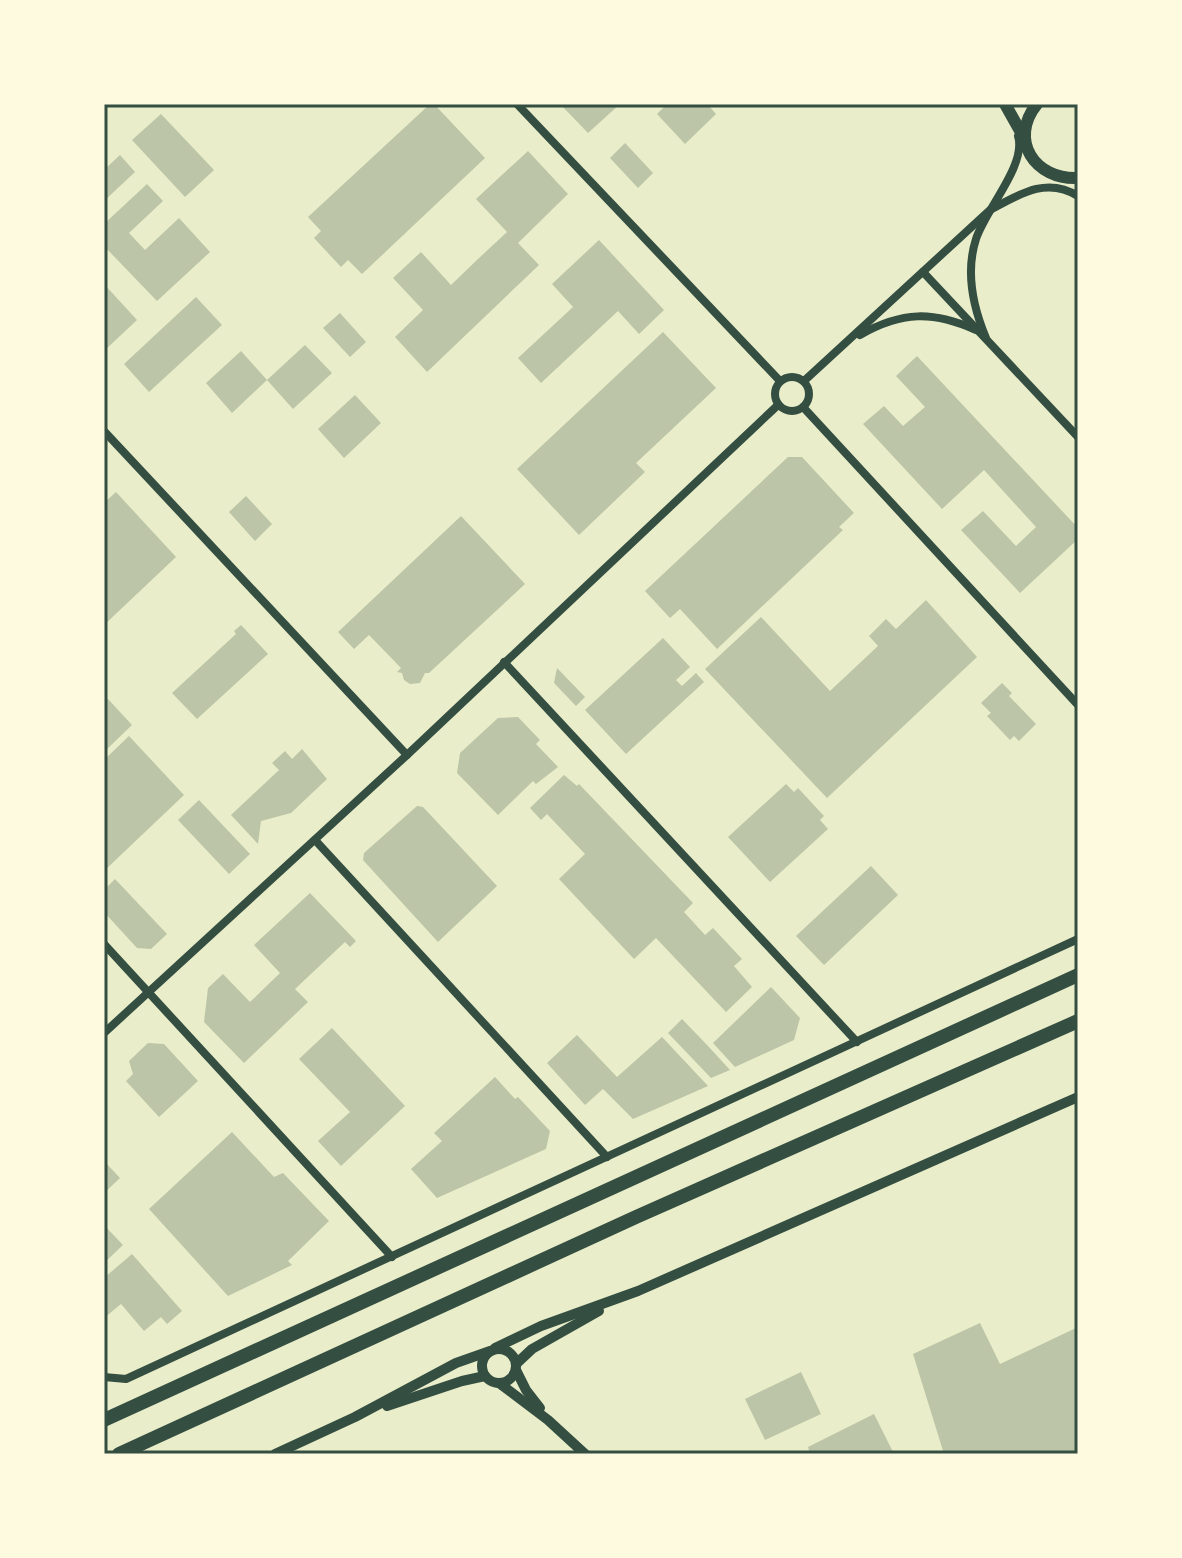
<svg xmlns="http://www.w3.org/2000/svg" width="1182" height="1558" font-family="'Nunito Sans',sans-serif">
  <style>
    .building { fill: #bcc5a7 }
    .lines { fill: none; stroke-linecap: round; stroke-linejoin: round }
    .minor { stroke: #344e41; stroke-width: 8 }
    .tertiary { stroke: #344e41; stroke-width: 10 }
    .primary { stroke: #344e41; stroke-width: 12 }
    .motorway { stroke: #344e41; stroke-width: 14 }
    .neatline { fill: none; stroke: #344e41; stroke-width: 3 }
  </style>
  <rect width="100%" height="100%" fill="#e9edc9"/>
  <g class="building">
    <path d="M 430,104 L 434,104 L 485,158 L 362,274 L 348,260 L 341,267 L 314,238 L 321,231 L 308,217 Z"/>
    <path d="M 564,104 L 620,104 L 588,133 L 562,106 Z"/>
    <path d="M 667,104 L 707,104 L 716,114 L 685,144 L 657,114 Z"/>
    <path d="M 161,114 L 214,170 L 185,197 L 132,140 Z"/>
    <path d="M 625,143 L 653,173 L 638,188 L 610,158 Z"/>
    <path d="M 528,151 L 568,194 L 518,243 L 539,265 L 427,372 L 395,337 L 423,310 L 393,278 L 421,252 L 451,285 L 478,259 L 507,232 L 476,199 Z"/>
    <path d="M 120,155 L 135,172 L 104,201 L 104,170 Z"/>
    <path d="M 147,184 L 163,201 L 129,233 L 145,250 L 179,218 L 210,252 L 157,301 L 104,246 L 104,224 Z"/>
    <path d="M 599,240 L 664,310 L 639,334 L 618,311 L 541,383 L 518,358 L 573,307 L 552,284 Z"/>
    <path d="M 104,284 L 137,320 L 104,351 Z"/>
    <path d="M 196,297 L 222,325 L 149,392 L 124,364 Z"/>
    <path d="M 340,313 L 366,342 L 350,357 L 323,328 Z"/>
    <path d="M 663,332 L 716,388 L 636,463 L 645,472 L 579,535 L 517,469 Z"/>
    <path d="M 305,345 L 332,373 L 293,409 L 267,380 Z"/>
    <path d="M 241,351 L 267,380 L 232,413 L 206,383 Z"/>
    <path d="M 917,356 L 1078,528 L 1078,539 L 1020,593 L 961,530 L 983,511 L 1016,546 L 1036,527 L 984,470 L 942,509 L 863,424 L 884,406 L 903,426 L 925,407 L 896,376 Z"/>
    <path d="M 355,395 L 381,423 L 344,458 L 318,429 Z"/>
    <path d="M 788,457 L 802,457 L 854,513 L 839,527 L 843,530 L 717,649 L 680,609 L 670,618 L 645,591 Z"/>
    <path d="M 116,492 L 176,557 L 104,625 L 104,503 Z"/>
    <path d="M 246,496 L 272,524 L 255,541 L 229,512 Z"/>
    <path d="M 461,516 L 525,584 L 429,673 L 425,673 L 420,683 L 410,684 L 404,680 L 402,673 L 397,672 L 401,668 L 369,635 L 354,649 L 338,632 Z"/>
    <path d="M 926,600 L 977,657 L 827,798 L 705,669 L 761,617 L 830,691 L 878,646 L 869,636 L 886,619 L 896,629 Z"/>
    <path d="M 241,625 L 268,654 L 197,719 L 172,693 L 236,634 L 234,631 Z"/>
    <path d="M 663,638 L 690,667 L 676,680 L 682,686 L 696,673 L 704,682 L 626,754 L 585,710 Z"/>
    <path d="M 557,668 L 585,697 L 576,706 L 554,683 Z"/>
    <path d="M 1002,683 L 1012,693 L 1009,696 L 1036,724 L 1019,741 L 1014,736 L 1010,740 L 987,716 L 991,713 L 981,703 Z"/>
    <path d="M 108,699 L 132,725 L 104,752 L 104,702 Z"/>
    <path d="M 518,717 L 540,740 L 536,744 L 558,767 L 536,784 L 533,781 L 498,815 L 457,773 L 460,753 L 498,718 Z"/>
    <path d="M 129,736 L 184,795 L 104,871 L 104,760 Z"/>
    <path d="M 302,749 L 327,779 L 291,813 L 261,821 L 258,844 L 231,815 L 279,770 L 272,763 L 285,751 L 292,759 Z"/>
    <path d="M 564,775 L 577,786 L 579,784 L 693,903 L 684,912 L 705,935 L 713,928 L 742,959 L 734,966 L 752,987 L 726,1012 L 656,938 L 634,959 L 559,879 L 585,854 L 547,814 L 541,820 L 530,808 Z"/>
    <path d="M 786,784 L 794,792 L 798,788 L 824,816 L 820,820 L 828,829 L 770,882 L 728,837 Z"/>
    <path d="M 199,800 L 250,854 L 229,874 L 178,820 Z"/>
    <path d="M 417,806 L 423,807 L 497,886 L 438,942 L 363,860 L 364,853 Z"/>
    <path d="M 871,866 L 898,895 L 824,965 L 796,936 Z"/>
    <path d="M 115,879 L 167,934 L 151,949 L 137,948 L 104,912 L 104,890 Z"/>
    <path d="M 310,893 L 356,941 L 350,947 L 345,942 L 295,989 L 308,1002 L 244,1063 L 204,1022 L 208,988 L 223,974 L 250,1002 L 280,973 L 254,945 Z"/>
    <path d="M 771,987 L 800,1018 L 794,1040 L 735,1067 L 713,1043 Z"/>
    <path d="M 682,1019 L 708,1046 L 730,1070 L 711,1078 L 668,1033 Z"/>
    <path d="M 332,1028 L 405,1106 L 341,1166 L 318,1141 L 350,1112 L 299,1059 Z"/>
    <path d="M 577,1035 L 617,1077 L 662,1037 L 708,1086 L 633,1119 L 603,1089 L 585,1105 L 547,1063 Z"/>
    <path d="M 148,1043 L 164,1044 L 198,1081 L 159,1117 L 126,1081 L 133,1074 L 129,1061 Z"/>
    <path d="M 495,1077 L 515,1099 L 518,1097 L 550,1131 L 546,1149 L 437,1198 L 411,1169 L 442,1141 L 434,1133 Z"/>
    <path d="M 232,1132 L 274,1177 L 283,1173 L 329,1221 L 288,1261 L 292,1265 L 228,1296 L 149,1209 Z"/>
    <path d="M 104,1161 L 120,1178 L 104,1193 Z"/>
    <path d="M 104,1225 L 123,1245 L 104,1263 Z"/>
    <path d="M 132,1254 L 182,1311 L 167,1324 L 161,1317 L 144,1331 L 121,1304 L 104,1318 L 104,1278 Z"/>
    <path d="M 980,1323 L 1000,1364 L 1078,1327 L 1078,1454 L 944,1454 L 913,1354 Z"/>
    <path d="M 801,1372 L 821,1414 L 765,1440 L 745,1399 Z"/>
    <path d="M 874,1414 L 894,1454 L 810,1454 L 808,1447 Z"/>
  </g>
  <g class="lines">
    <g class="minor">
      <path d="M 517,104 L 780,381"/>
      <path d="M 923,272 L 1078,437"/>
      <path d="M 860,335 C 902,311 933,311 976,330"/>
      <path d="M 986,338 C 973,307 965,273 976,239 C 985,210 1027,165 1018,136"/>
      <circle cx="792" cy="394" r="17"/>
      <path d="M 804,381 L 990,210 C 1018,195 1046,176 1078,196"/>
      <path d="M 803,407 L 1078,705"/>
      <path d="M 104,431 L 407,755"/>
      <path d="M 504,662 L 857,1042"/>
      <path d="M 315,840 L 607,1157"/>
      <path d="M 104,944 L 392,1257"/>
      <path d="M 104,1033 L 407,755 L 778,405"/>
      <path d="M 104,1377 L 126,1379 L 1078,939"/>
    </g>
    <g class="tertiary">
      <path d="M 495,1348 L 541,1326 L 638,1291 L 1078,1097"/>
      <circle cx="499" cy="1366" r="17"/>
      <path d="M 516,1364 L 532,1349 L 599,1311"/>
      <path d="M 516,1370 L 526,1390 L 540,1408"/>
      <path d="M 499,1383 L 548,1420 L 585,1454"/>
      <path d="M 387,1406 L 462,1381 L 485,1376"/>
      <path d="M 275,1454 L 355,1417 L 456,1363 L 490,1351"/>
    </g>
    <g class="primary">
      <path d="M 1005,104 L 1023,136"/>
      <path d="M 1037,104 C 1008,140 1035,180 1078,178"/>
    </g>
    <g class="motorway">
      <path d="M 104,1420 L 1078,975"/>
      <path d="M 119,1454 L 636,1217 L 1078,1021"/>
    </g>
  </g>
  <rect width="1182" height="1558" fill="none" stroke="#fefae0" stroke-width="212"/>
  <rect x="106" y="106" width="970" height="1346" class="neatline"/>
</svg>
